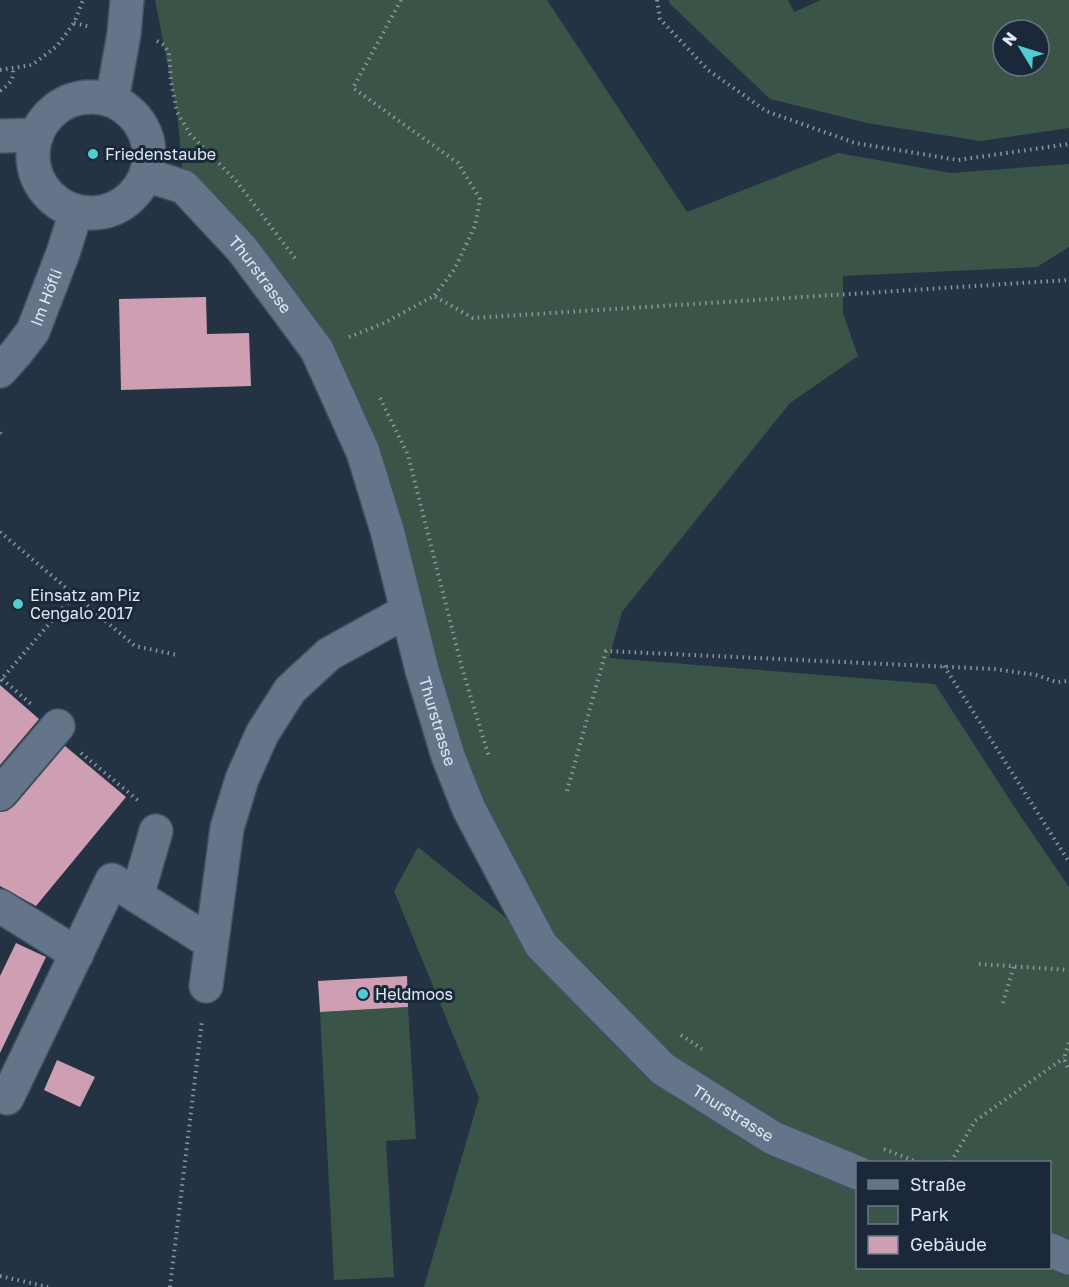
<svg xmlns="http://www.w3.org/2000/svg" width="1069" height="1287" font-family="'Golos Text',sans-serif">
  <style>
    .green { fill: #3a5447; fill-rule: evenodd }
    .building { fill: #ce9eb2 }
    .lines { fill: none; stroke-linecap: round; stroke-linejoin: round }
    .minor-casing { stroke: #44505f; stroke-width: 36 }
    .path { stroke: #8a96a4; stroke-width: 4; stroke-dasharray: 1.5 4.5; stroke-linecap: butt }
    .minor { stroke: #647589; stroke-width: 33 }
    .poi-dot { fill: #51ccd3; stroke: #1b283a; stroke-width: 2 }
    .labels { text-anchor: middle; dominant-baseline: central; stroke-width: 6; stroke-linejoin: round; paint-order: stroke }
    .poi-label { font-size: 16px; fill: #e0e9f5; stroke: #1b283a; text-anchor: start }
    .street-label { font-size: 16px; fill: #e0e9f5; stroke: #1b283a }
  </style>
  <rect width="100%" height="100%" fill="#243344"/>
  <g class="green">
    <path d="M 155,0 L 547,0 L 687,212 L 838,153 L 951,173 L 1069,164 L 1069,247 L 1037,267 L 843,276 L 843,313 L 858,356 L 790,403 L 622,612 L 609,658 L 935,684 L 1017,811 L 1069,887 L 1069,1287 L 424,1287 L 479,1098 L 394,891 L 418,847 L 539,944 L 469,809 L 317,350 L 184,187 L 177,112 ZM 858,1162 L 1050,1162 L 1050,1268 L 858,1268 Z"/>
    <path d="M 669,0 L 788,0 L 794,12 L 821,0 L 1069,0 L 1069,128 L 980,141 L 867,123 L 770,99 L 669,3 ZM 1003,30 L 1039,30 L 1039,66 L 1003,66 Z"/>
    <path d="M 408,1007 L 416,1139 L 386,1141 L 394,1277 L 334,1280 L 320,1012 Z"/>
  </g>
  <g class="building">
    <path d="M 206,297 L 207,334 L 249,333 L 251,386 L 121,390 L 119,299 Z"/>
    <path d="M 0,685 L 39,719 L 0,765 Z"/>
    <path d="M 65,746 L 126,797 L 36,906 L 0,886 L 0,812 L 7,811 L 14,806 Z"/>
    <path d="M 16,943 L 46,957 L 0,1053 L 0,976 Z"/>
    <path d="M 407,976 L 408,1007 L 320,1012 L 318,981 Z"/>
    <path d="M 57,1060 L 95,1077 L 80,1107 L 44,1090 Z"/>
  </g>
  <g class="lines">
    <g class="minor-casing">
      <g id="minor">
        <circle cx="91" cy="155" r="58"/>
        <path d="M 112,100 L 124,34 L 127,0"/>
        <path d="M 0,136 L 37,135"/>
        <path id="s1" d="M 146,175 L 184,187 L 242,249 L 317,350 L 363,452 L 387,530 L 422,670 L 448,756 L 469,809 L 541,945 L 663,1069 L 773,1138 L 858,1173"/>
        <path id="s2" d="M 0,371 L 17,352 L 33,331 L 63,253 L 76,212"/>
        <path d="M 0,794 L 58,726"/>
        <path d="M 156,831 L 137,896 L 202,937 L 212,937"/>
        <path d="M 0,906 L 77,954"/>
        <path d="M 206,986 L 227,828 L 242,779 L 262,734 L 290,690 L 329,654 L 407,611"/>
        <path d="M 7,1098 L 112,880 L 137,896"/>
        <path d="M 1050,1250 L 1069,1258"/>
      </g>
    </g>
    <g class="path">
      <path d="M 401,0 L 353,88 L 458,163 L 480,199 L 475,226 L 454,270 L 434,296"/>
      <path d="M 657,0 L 660,19 L 708,70 L 766,111 L 855,143 L 958,160 L 1069,144"/>
      <path d="M 74,23 L 91,27"/>
      <path d="M 157,41 L 164,45 L 169,53 L 171,81 L 177,112 L 190,134 L 237,182 L 297,261"/>
      <path d="M 0,70 L 32,65 L 57,46 L 74,23 L 83,0"/>
      <path d="M 0,91 C 10,83 14,81 13,68"/>
      <path d="M 349,337 L 382,324 L 434,296 L 473,318 L 1069,280"/>
      <path d="M 380,398 L 408,455 L 462,668 L 489,757"/>
      <path d="M 0,433 L 1,434"/>
      <path d="M 0,532 L 135,646 L 177,655"/>
      <path d="M 944,666 L 1069,862"/>
      <path d="M 2,679 L 31,704"/>
      <path d="M 0,681 L 74,595"/>
      <path d="M 81,753 L 140,802"/>
      <path d="M 567,791 L 606,651 L 994,669 L 1036,675 L 1056,682 L 1069,681"/>
      <path d="M 979,964 L 1069,970"/>
      <path d="M 1003,1003 L 1014,966"/>
      <path d="M 681,1035 L 702,1049"/>
      <path d="M 1069,1043 L 1064,1058 L 1069,1071"/>
      <path d="M 884,1149 L 917,1162"/>
      <path d="M 951,1162 L 975,1121 L 1064,1058"/>
      <path d="M 0,1276 L 48,1287"/>
      <path d="M 170,1287 L 202,1020"/>
    </g>
    <use href="#minor" class="minor"/>
  </g>
  <g class="poi-dot">
    <circle cx="93" cy="154" r="6"/>
    <circle cx="18" cy="604" r="6"/>
    <circle cx="363" cy="994" r="6"/>
  </g>
  <g class="labels">
    <g class="poi-label">
      <text x="105" y="154">Friedenstaube</text>
      <text x="30" y="595">Einsatz am Piz<tspan x="30" dy="18">Cengalo 2017</tspan></text>
      <text x="375" y="994">Heldmoos</text>
    </g>
    <g class="street-label">
      <text stroke="none"><textPath href="#s1" startOffset="156">Thurstrasse</textPath></text>
      <text stroke="none"><textPath href="#s2" startOffset="88">Im Höfli</textPath></text>
      <text stroke="none"><textPath href="#s1" startOffset="642">Thurstrasse</textPath></text>
      <text stroke="none"><textPath href="#s1" startOffset="1146">Thurstrasse</textPath></text>
    </g>
  </g>
  <rect x="856" y="1161" width="195" height="108" fill="#1b283a" stroke="#6a7585" stroke-width="1.5"/>
  <rect x="868" y="1180" width="30" height="9" fill="#647589" stroke="#6a7585" stroke-width="1.5"/>
  <text x="910" y="1191" font-size="18" fill="#e0e9f5">Straße</text>
  <rect x="868" y="1206" width="30" height="18" fill="#3a5447" stroke="#6a7585" stroke-width="1.5"/>
  <text x="910" y="1221" font-size="18" fill="#e0e9f5">Park</text>
  <rect x="868" y="1236" width="30" height="18" fill="#ce9eb2" stroke="#6a7585" stroke-width="1.5"/>
  <text x="910" y="1251" font-size="18" fill="#e0e9f5">Gebäude</text>
  <g transform="translate(1021 48) rotate(308)"><circle r="28" fill="#1b283a" stroke="#6a7585" stroke-width="1.5"/>
  <path d="M0-4.5L10 22L0 15L-10 22Z" fill="#51ccd3"/>
  <text y="-9" font-size="16" font-weight="bold" text-anchor="middle" fill="#e0e9f5">N</text>
  </g>
</svg>
